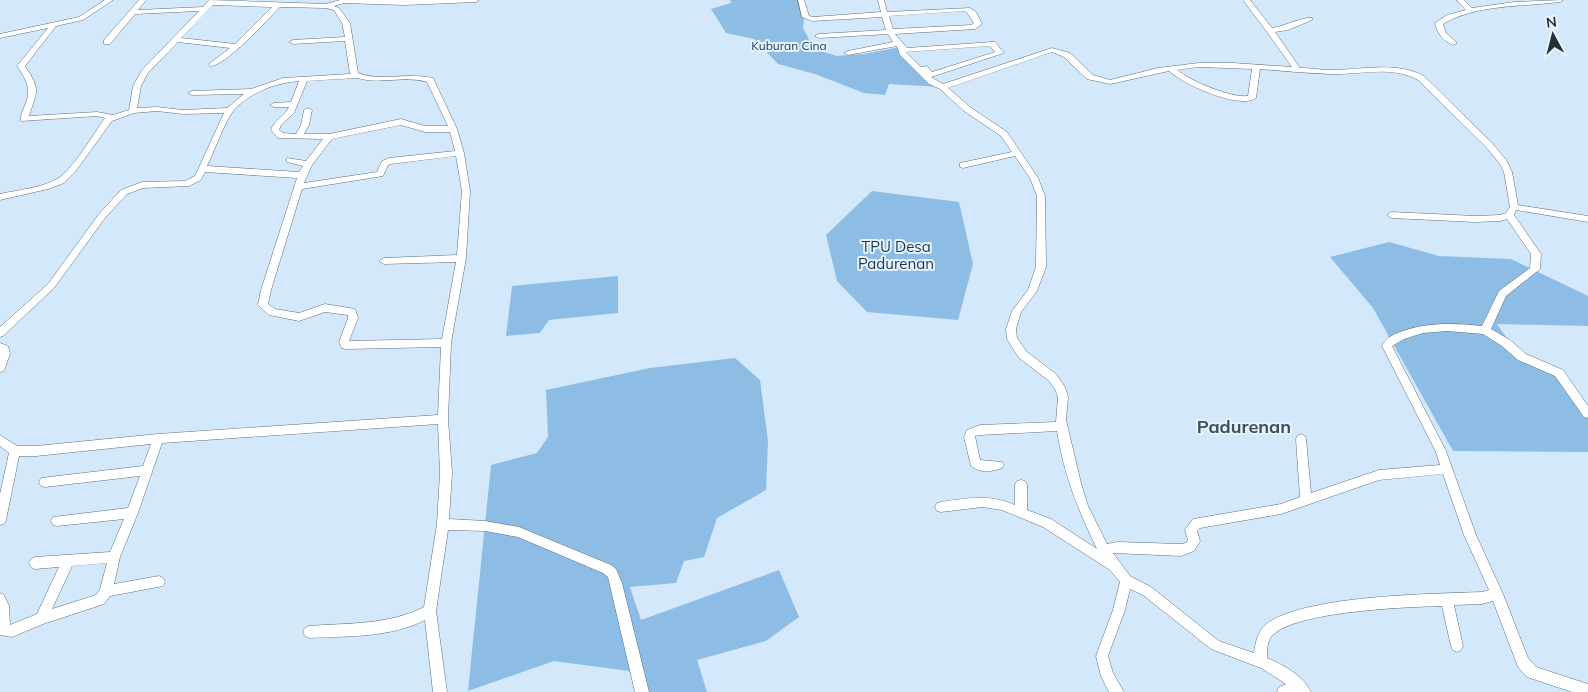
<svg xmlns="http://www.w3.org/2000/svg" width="1588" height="692" font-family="Mulish,sans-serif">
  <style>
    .green { fill: #8dbde5 }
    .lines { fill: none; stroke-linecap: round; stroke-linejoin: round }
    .minor-casing { stroke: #5c6e7e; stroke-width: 1 }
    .minor { fill: #fff; fill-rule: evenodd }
    .labels { text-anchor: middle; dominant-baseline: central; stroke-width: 4; stroke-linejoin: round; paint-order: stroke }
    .far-park-label { font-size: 12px; fill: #18374f; stroke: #e7f4ff }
    .park-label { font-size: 15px; fill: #18374f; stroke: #e7f4ff }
    .quarter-label { font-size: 18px; font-weight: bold; fill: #3d4e5d; stroke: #e7f4ff }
  </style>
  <rect width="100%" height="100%" fill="#d3e8fa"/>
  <g class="green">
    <path d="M 730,0 L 802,0 L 805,11 L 803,28 L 814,49 L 837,56 L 864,54 L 900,47 L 942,87 L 889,84 L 885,95 L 864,93 L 815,74 L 778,64 L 754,39 L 726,33 L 711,9 L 731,3 Z"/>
    <path d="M 872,191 L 959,202 L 973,264 L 958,320 L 867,312 L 837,281 L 826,235 Z"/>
    <path d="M 1389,242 L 1439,256 L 1511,259 L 1588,296 L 1588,326 L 1497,324 L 1523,361 L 1558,374 L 1588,412 L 1588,452 L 1453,451 L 1373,308 L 1330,257 Z"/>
    <path d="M 618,276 L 618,313 L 549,320 L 540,333 L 506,336 L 512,286 Z"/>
    <path d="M 735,358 L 760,380 L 768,441 L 766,490 L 717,518 L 704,557 L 684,561 L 676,583 L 630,587 L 641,620 L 779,570 L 799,617 L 766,641 L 697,660 L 707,692 L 641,692 L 629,671 L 554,661 L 468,691 L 491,465 L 537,453 L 548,437 L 546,390 L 650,368 Z"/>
  </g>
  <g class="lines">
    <g class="minor-casing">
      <g id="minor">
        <path d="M 105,0 L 113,0 L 83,20 L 56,26 L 25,66 C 41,90 37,91 29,116 L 97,112 L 113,115 L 129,110 L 133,86 L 142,70 L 199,11 L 135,14 L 110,44 L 104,44 L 104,40 L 139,0 L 146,0 L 138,10 L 203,7 L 209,0 L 326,4 L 340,0 L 479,0 L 476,2 L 405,5 L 344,3 L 334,6 L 339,8 L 350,23 L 358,73 C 379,82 407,72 433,78 L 457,129 L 464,153 L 470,191 L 466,258 L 451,343 L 448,419 L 452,473 L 449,519 L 485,521 L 519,527 L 611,565 L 616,569 L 622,583 L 649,692 L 635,692 L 608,577 L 603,573 L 518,537 L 485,531 L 448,530 L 436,611 L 447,692 L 433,692 L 425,620 C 390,638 347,636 309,638 L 305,636 L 303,632 L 305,628 L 309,626 C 348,623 389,625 424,607 L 437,524 L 440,473 L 438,424 L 162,443 L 138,513 L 120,557 L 114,584 L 159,576 L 163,578 L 165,582 L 163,586 L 110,596 L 104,604 L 43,624 L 12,637 L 0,635 L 0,593 L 4,595 L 9,606 L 10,625 L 37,614 L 59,567 L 35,569 L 31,567 L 29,563 L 31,559 L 35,557 L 110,552 L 124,519 L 57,526 L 53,525 L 51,521 L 53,517 L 128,508 L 140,476 L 45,487 L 41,486 L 39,482 L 41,478 L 143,466 L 151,444 L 36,456 L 19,456 L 6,520 L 4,524 L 0,525 L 0,494 L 9,453 L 0,446 L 0,435 L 17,446 L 36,446 L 158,434 L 438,415 L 441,347 L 346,349 L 342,348 L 339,342 L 348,318 L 348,315 L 325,312 L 299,321 L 269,315 L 258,305 L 261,290 L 297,178 L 205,172 L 201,180 L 189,186 L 143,188 L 127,194 L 105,218 L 54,288 L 3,336 L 0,337 L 0,327 L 48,284 L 99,214 L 121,190 L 142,182 L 185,181 L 195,176 L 224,113 L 183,114 L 157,111 L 134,113 L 112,121 L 75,172 L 64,183 L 48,189 L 0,200 L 0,194 C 18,190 41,188 57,179 C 72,171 94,133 105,118 L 97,116 L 21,121 C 20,115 23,111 25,105 C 32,90 26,79 17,66 L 48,28 L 0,38 L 0,34 L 79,17 ZM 213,5 L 214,5 L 272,7 L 235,44 L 181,38 ZM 280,7 L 326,8 L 334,10 L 342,23 L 345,37 L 293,40 L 289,42 L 293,44 L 345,41 L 350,74 L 283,78 L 251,89 L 192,91 L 188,93 L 192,95 L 244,94 L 227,108 L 183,110 L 157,107 L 137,108 L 141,86 L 148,73 L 178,42 L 230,48 L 209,64 L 210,66 C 225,67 268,19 280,7 ZM 357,78 C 380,85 404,75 427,82 L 448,126 L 425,126 L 401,119 L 329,134 L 304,134 L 309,125 L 312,110 L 308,108 L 304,110 L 301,125 L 296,134 L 283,133 L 279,130 L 281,125 L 294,113 L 307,81 ZM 299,81 L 291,102 L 274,103 L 270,105 L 274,107 L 289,107 C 285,116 274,120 271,130 L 278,138 L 323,139 L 306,161 L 287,158 L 287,162 L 303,166 L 299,172 L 207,166 C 213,154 226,119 234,110 C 251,92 275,83 299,81 ZM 401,125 L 425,132 L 450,132 L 455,151 L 389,158 L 382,161 L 377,172 L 304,183 L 312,165 L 332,139 ZM 456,156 L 462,191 L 457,255 L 384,258 L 379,261 L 384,264 L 456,262 L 442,339 L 349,341 L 358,318 L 355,309 L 325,304 L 299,313 L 275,309 L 268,304 L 271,290 L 302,189 L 383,176 L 388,165 L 391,164 ZM 107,563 L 100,589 L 96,595 L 52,609 L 72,566 Z"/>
        <path d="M 798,0 L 804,0 L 809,16 L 813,17 L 881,12 L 878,0 L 884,0 L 887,12 L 970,8 L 976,12 L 982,24 L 975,29 L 895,34 L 907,48 L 992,42 L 995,42 L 1004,53 L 931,77 L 943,84 L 1052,48 L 1070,53 L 1093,75 L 1110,80 L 1158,68 L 1199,63 L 1233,63 L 1292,67 L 1267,32 L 1243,0 L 1250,0 L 1272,28 C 1285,26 1302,17 1312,18 L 1312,20 L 1288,30 L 1275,32 L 1300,68 C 1310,68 1321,70 1331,70 C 1362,70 1396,61 1424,76 L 1492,143 L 1507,161 L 1512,172 L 1518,205 L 1588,216 L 1588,222 L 1516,210 L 1514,215 L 1541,254 L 1540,269 L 1506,296 L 1491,329 L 1510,340 L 1526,354 L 1563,370 L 1588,406 L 1588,418 L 1584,417 L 1555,376 L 1518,360 L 1502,346 L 1483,334 L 1447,331 L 1423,333 L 1404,339 L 1392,346 L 1446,451 L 1476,535 L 1503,594 L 1528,658 L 1536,667 L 1588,684 L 1588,692 L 1572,692 L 1527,677 L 1518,667 L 1493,601 L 1482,604 L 1454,605 L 1463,646 L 1461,650 L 1457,652 L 1453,650 L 1451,646 L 1442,606 C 1408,607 1294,611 1272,636 C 1267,641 1267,650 1267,658 C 1282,664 1304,676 1311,692 L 1277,692 L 1279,687 L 1286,684 L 1261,668 L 1211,649 L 1143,595 L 1130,589 L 1125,610 L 1108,656 L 1113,673 L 1124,692 L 1109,692 L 1101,676 L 1096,656 L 1113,610 L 1120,582 L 1110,570 L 1043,527 L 1002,510 L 982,507 L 941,512 L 937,511 L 935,507 L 937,503 L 941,502 C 969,498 989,494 1015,505 L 1015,485 L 1017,481 L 1021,480 L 1025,481 L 1027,485 L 1027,510 L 1051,519 L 1097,549 C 1078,510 1064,475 1057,431 L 980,435 L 975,436 L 980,460 L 1002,462 L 1004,465 L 1002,468 C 992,472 979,473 971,466 L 964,437 L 967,430 L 980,425 L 1056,422 L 1058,397 L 1055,389 L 1048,380 L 1019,358 L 1007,339 L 1006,329 L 1012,311 L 1028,290 L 1036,267 L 1037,196 L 1030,178 L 1015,156 L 963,168 L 960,167 L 960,163 L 1012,152 L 1001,136 L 964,111 L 940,89 L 929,84 L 900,55 L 897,46 L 848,55 L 844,53 L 848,51 L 893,42 L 888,34 L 819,38 L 815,36 L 819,34 L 886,30 L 882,17 L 812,21 L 802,17 ZM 966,11 L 974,23 L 971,25 L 893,29 L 889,16 ZM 990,46 L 995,52 L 932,72 L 927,66 L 921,67 L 906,52 ZM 1052,52 L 1064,57 L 1087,79 L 1110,84 L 1169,71 C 1183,84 1239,110 1256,98 L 1260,69 C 1283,71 1306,73 1330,74 C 1359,75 1392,65 1418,80 L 1486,147 L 1500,164 L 1504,172 L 1510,207 L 1506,213 L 1500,215 L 1475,216 L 1391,212 L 1387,215 L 1391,218 L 1475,222 L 1501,221 L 1507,219 L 1531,254 L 1530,268 L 1499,291 L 1482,326 C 1454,323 1427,322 1400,332 C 1393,335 1385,338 1382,346 L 1436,452 L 1440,465 L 1379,470 L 1311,493 L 1306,439 L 1305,436 L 1301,434 L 1297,436 L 1296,439 L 1300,497 L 1281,504 L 1193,519 L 1185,530 L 1188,540 L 1186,543 L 1181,544 L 1117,542 L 1107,544 L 1088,506 L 1081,483 L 1066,420 L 1068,397 L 1065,387 L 1056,374 L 1027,352 L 1017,338 L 1016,329 L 1021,312 L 1037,291 L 1046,267 L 1045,196 L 1038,178 L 1007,132 L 970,107 L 948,88 ZM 1199,67 L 1252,69 L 1248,96 C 1230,98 1191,81 1177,70 ZM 1443,474 L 1464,535 L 1489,590 L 1482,592 C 1433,594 1302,595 1265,625 C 1258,631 1255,644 1254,653 L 1219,641 L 1151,587 L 1130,576 L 1113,553 L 1181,556 L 1194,551 L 1200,541 L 1197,531 L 1200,528 L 1281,514 L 1379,480 Z"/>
        <path d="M 1457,0 L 1464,0 L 1472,8 L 1514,2 L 1563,0 L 1560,2 C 1521,7 1477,4 1443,24 L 1446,33 L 1457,43 L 1453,45 C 1443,41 1437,33 1435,23 L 1447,15 L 1466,10 Z"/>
        <path d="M 0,343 L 8,346 L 10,354 L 4,371 L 0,372 Z"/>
      </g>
    </g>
    <use href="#minor" class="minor"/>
  </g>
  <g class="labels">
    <g class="far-park-label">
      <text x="789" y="45">Kuburan Cina</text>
    </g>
    <g class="park-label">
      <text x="896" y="246">TPU Desa<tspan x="896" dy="17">Padurenan</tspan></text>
    </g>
    <g class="quarter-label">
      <text x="1244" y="426">Padurenan</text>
    </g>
  </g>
  <g transform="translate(1553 35) rotate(353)" stroke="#e7f4ff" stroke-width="4" paint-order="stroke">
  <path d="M0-4L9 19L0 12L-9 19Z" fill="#283037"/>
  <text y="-8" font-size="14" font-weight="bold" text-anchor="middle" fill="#283037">N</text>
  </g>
</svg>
